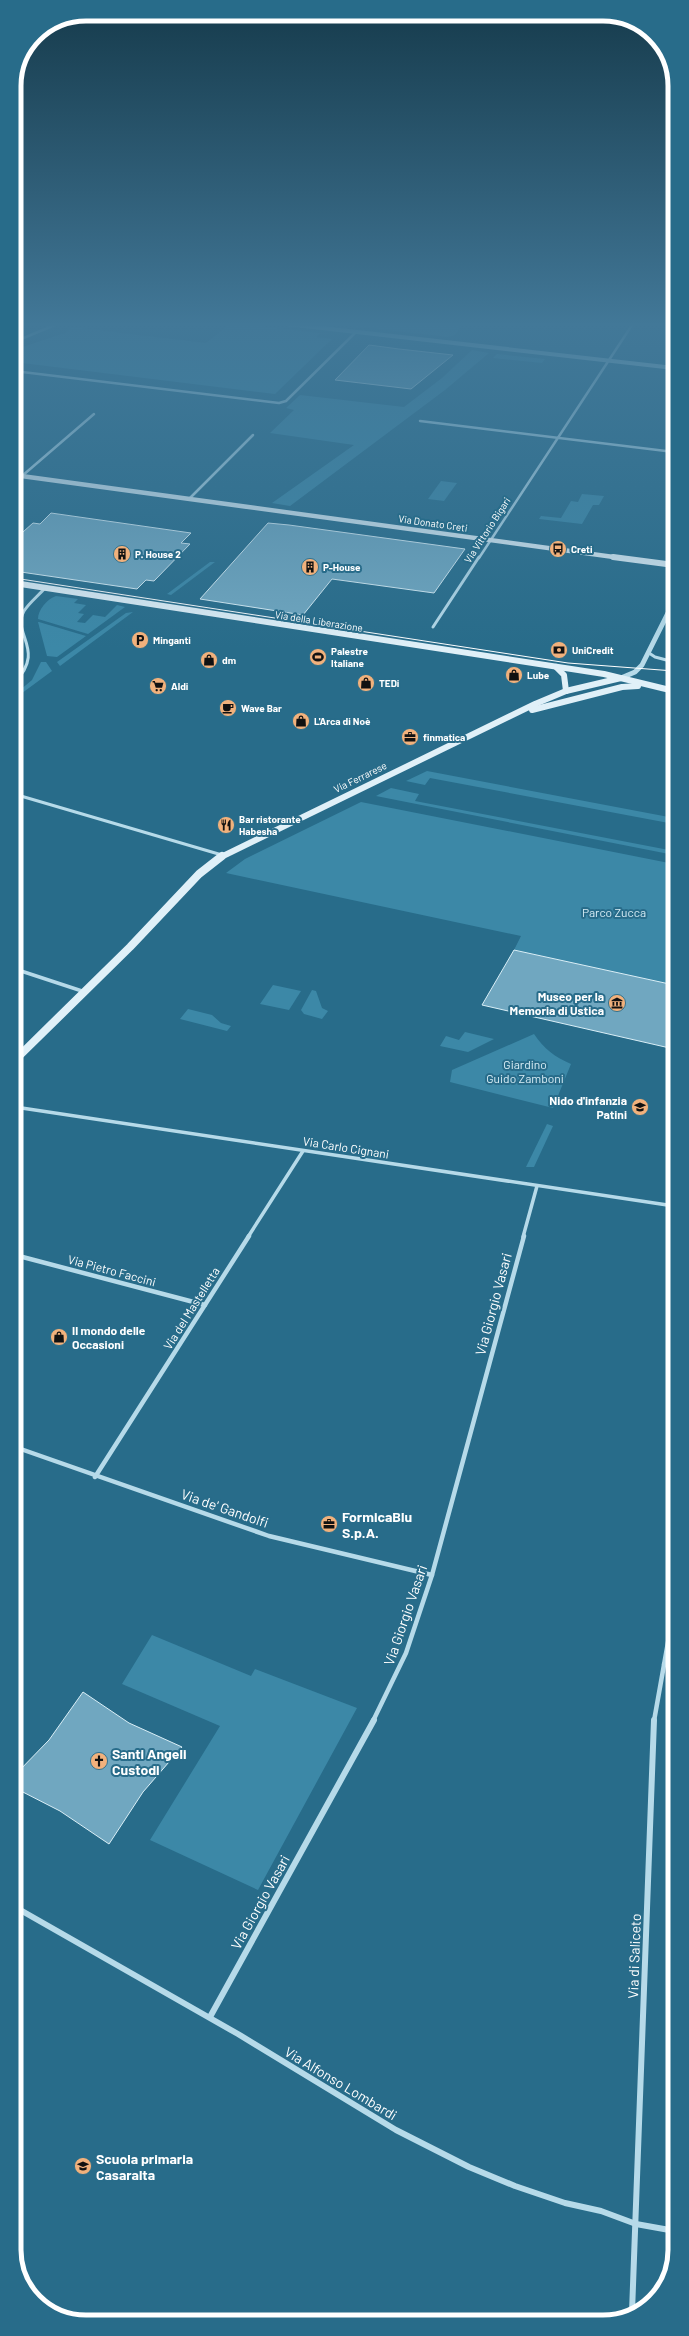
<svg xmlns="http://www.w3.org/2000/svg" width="689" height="2336" font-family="Barlow,sans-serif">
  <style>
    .green { fill: #3c88a7 }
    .building { fill: #70a7c0; stroke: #daeff7 }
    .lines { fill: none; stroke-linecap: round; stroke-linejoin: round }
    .minor-far4 { stroke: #b6dae9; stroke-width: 2.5 }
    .minor-far3 { stroke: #b6dae9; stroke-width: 3 }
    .minor-far2 { stroke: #b6dae9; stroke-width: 3.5 }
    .minor-far1 { stroke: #b6dae9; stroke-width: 4.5 }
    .minor { stroke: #b6dae9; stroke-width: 6 }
    .tertiary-far1 { stroke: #b6dae9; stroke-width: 4 }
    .tertiary { stroke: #b6dae9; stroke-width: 5 }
    .secondary-far2 { stroke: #e0f0f8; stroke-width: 4.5 }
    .secondary-far1 { stroke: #e0f0f8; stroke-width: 6 }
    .secondary { stroke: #e0f0f8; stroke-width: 8 }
    .tram { stroke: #fff; stroke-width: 1 }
    .labels { text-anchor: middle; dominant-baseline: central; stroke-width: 4; stroke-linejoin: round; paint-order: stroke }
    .far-street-label { font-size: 10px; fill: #fff; stroke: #286c8a }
    .far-poi-label { font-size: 10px; font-weight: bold; fill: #fff; stroke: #286c8a; text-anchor: start }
    .park-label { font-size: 12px; fill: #daeff7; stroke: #286c8a }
    .poi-label { font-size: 12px; font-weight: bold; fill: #fff; stroke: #286c8a; text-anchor: end }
    .street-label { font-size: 12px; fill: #fff; stroke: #286c8a }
    .near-street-label { font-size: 14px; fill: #fff; stroke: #286c8a }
    .near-poi-label { font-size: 14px; font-weight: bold; fill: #fff; stroke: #286c8a; text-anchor: start }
    .rim { fill: none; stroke: #fff; stroke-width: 5 }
  </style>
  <rect width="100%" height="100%" fill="#286c8a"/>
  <g class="green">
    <path d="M 316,322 L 464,322 L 455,335 L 448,337 Z"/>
    <path d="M 231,323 L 328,334 L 319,334 L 316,337 L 332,339 L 275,394 L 14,362 L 14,350 L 65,333 L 72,327 L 206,343 Z"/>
    <path d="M 472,350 L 489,353 L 445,390 L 290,506 L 272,503 L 354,445 L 270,433 L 294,410 L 286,408 L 300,395 L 404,407 L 442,378 Z"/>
    <path d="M 497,354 L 545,359 L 542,363 L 493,358 Z"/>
    <path d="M 441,481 L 457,483 L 444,501 L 428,499 Z"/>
    <path d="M 582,494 L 604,496 L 599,505 L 593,505 L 582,524 L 539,519 L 541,516 L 561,518 L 571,501 L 578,502 Z"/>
    <path d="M 210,562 L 215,562 L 171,595 L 167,594 Z"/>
    <path d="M 56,596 L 78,599 L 74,603 L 86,605 L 78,613 L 84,614 L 77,622 L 85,623 L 93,615 L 105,617 L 117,605 L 125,607 L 88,634 L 38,619 C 38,610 47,599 56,596 Z"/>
    <path d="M 133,612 L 60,666 L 57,662 L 126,613 Z"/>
    <path d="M 38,622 L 39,622 L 86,636 L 57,657 L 47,656 Z"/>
    <path d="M 41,662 L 46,662 L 52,671 L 14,699 L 14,695 L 32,680 Z"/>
    <path d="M 427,771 L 674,818 L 674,824 L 430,778 L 425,785 L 406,781 Z"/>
    <path d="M 391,788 L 419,794 L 415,801 L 674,851 L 674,855 L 376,796 Z"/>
    <path d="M 361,802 L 674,864 L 674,985 L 514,950 L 521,936 L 226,873 L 245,859 Z"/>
    <path d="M 273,985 L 301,991 L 289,1010 L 260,1004 Z"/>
    <path d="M 312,990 L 316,991 L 322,1008 L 328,1011 L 322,1019 L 304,1014 L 301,1010 Z"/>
    <path d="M 188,1009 L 212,1015 L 221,1023 L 231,1026 L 227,1031 L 180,1019 Z"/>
    <path d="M 465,1032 L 494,1039 L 468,1052 L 440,1046 L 446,1036 L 459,1040 Z"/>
    <path d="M 534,1034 C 544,1049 555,1057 571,1064 L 553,1108 L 450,1082 L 452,1070 Z"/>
    <path d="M 547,1124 L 553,1126 L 534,1167 L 526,1167 Z"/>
    <path d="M 152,1635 L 251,1676 L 255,1669 L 357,1708 L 258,1890 L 150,1840 L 220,1726 L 122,1684 Z"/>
  </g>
  <g class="building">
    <path d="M 369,345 L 399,349 L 453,355 L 411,389 L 335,380 Z"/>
    <path d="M 51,513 L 191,533 L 181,543 L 190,544 L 154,581 L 146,580 L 137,589 L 14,571 L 14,540 L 33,523 L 40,524 Z"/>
    <path d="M 268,523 L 289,525 L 465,549 L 434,593 L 332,579 L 303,615 L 200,599 Z"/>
    <path d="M 514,950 L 674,985 L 674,1049 L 482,1005 Z"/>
    <path d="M 83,1692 L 129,1723 L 182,1747 L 143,1792 L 109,1844 L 60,1811 L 15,1788 L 15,1775 L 49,1740 Z"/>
  </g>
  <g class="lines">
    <g class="minor-far4">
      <path d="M 14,342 L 62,322"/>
      <path d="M 14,371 L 279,403 L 286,401 L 356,332"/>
      <path d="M 420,421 L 674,452"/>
      <path d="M 22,476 L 94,414"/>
      <path d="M 189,499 L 253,435"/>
      <path d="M 479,558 L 634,322"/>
    </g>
    <g class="minor-far3">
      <path d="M 433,627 L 479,557"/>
      <path d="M 649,653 L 655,657 L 674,662"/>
      <path d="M 14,683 C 47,650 11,634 24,611 C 29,603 39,595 45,588"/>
      <path d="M 14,794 L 222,855"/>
    </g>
    <g class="minor-far2">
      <path d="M 15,969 L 85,992"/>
      <path d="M 15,1107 L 674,1206"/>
      <path d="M 248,1237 L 303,1151"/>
      <path d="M 523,1237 L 537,1186"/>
    </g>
    <g class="minor-far1">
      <path d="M 15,1255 L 205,1305"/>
      <path d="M 15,1447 L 269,1536 L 432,1575"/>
      <path d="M 95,1477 L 249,1236"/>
      <path d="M 664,1664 L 675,1668"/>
      <path d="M 373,1721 L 406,1653 L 432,1575 L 524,1236"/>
      <path d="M 654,1721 L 675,1603"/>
    </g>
    <g class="minor">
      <path d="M 15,1907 L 238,2034 L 396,2130 L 469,2167 L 515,2186 L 565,2203 L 601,2211 L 636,2224 L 675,2231"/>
      <path d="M 210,2017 L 374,1720"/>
      <path d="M 632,2312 L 654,1720"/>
    </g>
    <path class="tertiary-far1" d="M 269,322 L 674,368"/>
    <path class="tertiary" d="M 621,678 L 635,672 L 642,665 L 674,601"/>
    <path class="secondary-far2" d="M 14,475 L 621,558"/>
    <g class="secondary-far1">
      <path d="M 613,557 L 674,565"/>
      <path d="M 14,583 L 604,674 L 674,691"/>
      <path d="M 556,667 L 564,675 L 566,691"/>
      <path d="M 532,710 L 622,687 L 638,686"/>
      <path d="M 221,857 L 535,704 L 566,691 L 621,678"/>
    </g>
    <path class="secondary" d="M 15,1060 L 130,947 L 199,874 L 222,856"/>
    <path class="tram" d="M 14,578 L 568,663 L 674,671"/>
  </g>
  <linearGradient id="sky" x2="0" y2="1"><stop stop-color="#163b4c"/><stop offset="0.5" stop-color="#427898"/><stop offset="1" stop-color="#427898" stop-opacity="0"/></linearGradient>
  <rect width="689" height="649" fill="url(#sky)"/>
  <defs>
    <g id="bus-disc" transform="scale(0.9)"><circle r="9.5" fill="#f1b17c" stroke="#286c8a"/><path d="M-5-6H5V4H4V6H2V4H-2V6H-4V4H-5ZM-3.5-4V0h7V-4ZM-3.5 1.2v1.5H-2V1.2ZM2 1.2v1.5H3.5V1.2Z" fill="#111"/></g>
    <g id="building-disc" transform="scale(0.9)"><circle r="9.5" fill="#f1b17c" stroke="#286c8a"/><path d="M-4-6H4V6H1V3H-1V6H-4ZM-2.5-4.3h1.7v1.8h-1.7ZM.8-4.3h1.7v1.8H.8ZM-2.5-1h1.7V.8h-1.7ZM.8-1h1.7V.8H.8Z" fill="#111"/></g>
    <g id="parking-disc" transform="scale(0.9)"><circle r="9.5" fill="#f1b17c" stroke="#286c8a"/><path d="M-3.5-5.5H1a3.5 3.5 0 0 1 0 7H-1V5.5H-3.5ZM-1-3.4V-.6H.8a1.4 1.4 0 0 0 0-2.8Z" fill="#111"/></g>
    <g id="bank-disc" transform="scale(0.9)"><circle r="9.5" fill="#f1b17c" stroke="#286c8a"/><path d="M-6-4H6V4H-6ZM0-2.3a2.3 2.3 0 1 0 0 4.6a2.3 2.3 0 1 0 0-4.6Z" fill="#111"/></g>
    <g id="stadium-disc" transform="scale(0.9)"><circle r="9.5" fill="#f1b17c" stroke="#286c8a"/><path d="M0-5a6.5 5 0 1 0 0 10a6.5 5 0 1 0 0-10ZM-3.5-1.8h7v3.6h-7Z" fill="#111"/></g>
    <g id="shop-disc" transform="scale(0.9)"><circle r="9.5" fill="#f1b17c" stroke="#286c8a"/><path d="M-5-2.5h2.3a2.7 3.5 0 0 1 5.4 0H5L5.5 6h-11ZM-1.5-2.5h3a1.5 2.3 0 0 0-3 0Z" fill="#111"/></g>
    <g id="supermarket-disc" transform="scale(0.9)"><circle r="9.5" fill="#f1b17c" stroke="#286c8a"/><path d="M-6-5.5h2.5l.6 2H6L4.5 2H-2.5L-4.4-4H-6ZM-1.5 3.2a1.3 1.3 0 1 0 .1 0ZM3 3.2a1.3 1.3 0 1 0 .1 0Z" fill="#111"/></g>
    <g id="cafe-disc" transform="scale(0.9)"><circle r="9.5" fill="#f1b17c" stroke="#286c8a"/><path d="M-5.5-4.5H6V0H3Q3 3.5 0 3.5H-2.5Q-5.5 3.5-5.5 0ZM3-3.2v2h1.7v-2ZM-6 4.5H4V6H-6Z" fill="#111"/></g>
    <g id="office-disc" transform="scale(0.9)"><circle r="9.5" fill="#f1b17c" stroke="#286c8a"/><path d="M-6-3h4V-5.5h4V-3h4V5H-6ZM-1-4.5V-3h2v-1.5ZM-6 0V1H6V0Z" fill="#111"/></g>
    <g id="restaurant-disc" transform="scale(0.9)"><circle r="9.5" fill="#f1b17c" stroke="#286c8a"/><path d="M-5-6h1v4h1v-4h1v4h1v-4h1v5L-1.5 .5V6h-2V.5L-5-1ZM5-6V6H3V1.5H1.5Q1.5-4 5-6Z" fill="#111"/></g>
    <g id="museum-disc" transform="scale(0.9)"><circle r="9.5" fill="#f1b17c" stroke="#286c8a"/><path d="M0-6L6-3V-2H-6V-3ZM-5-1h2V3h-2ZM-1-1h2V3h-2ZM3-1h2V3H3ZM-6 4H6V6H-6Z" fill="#111"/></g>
    <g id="school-disc" transform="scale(0.9)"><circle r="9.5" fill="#f1b17c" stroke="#286c8a"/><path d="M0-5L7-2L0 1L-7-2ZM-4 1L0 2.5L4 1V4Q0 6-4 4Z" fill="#111"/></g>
    <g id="church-disc" transform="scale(0.9)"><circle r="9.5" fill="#f1b17c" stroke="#286c8a"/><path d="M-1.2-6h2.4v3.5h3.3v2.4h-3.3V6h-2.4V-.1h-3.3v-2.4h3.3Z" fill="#111"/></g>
  </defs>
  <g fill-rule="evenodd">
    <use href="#bus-disc" x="558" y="549"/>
    <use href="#building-disc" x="122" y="554"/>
    <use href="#building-disc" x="310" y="567"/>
    <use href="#parking-disc" x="140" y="640"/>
    <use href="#bank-disc" x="559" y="650"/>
    <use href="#stadium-disc" x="318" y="657"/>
    <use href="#shop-disc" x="209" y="660"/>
    <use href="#shop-disc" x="514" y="675"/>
    <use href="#shop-disc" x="366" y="683"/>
    <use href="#supermarket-disc" x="158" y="686"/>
    <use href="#cafe-disc" x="228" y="708"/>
    <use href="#shop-disc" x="301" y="721"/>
    <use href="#office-disc" x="410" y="737"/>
    <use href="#restaurant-disc" x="226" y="825"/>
    <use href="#museum-disc" x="617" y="1003"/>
    <use href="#school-disc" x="640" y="1107"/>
    <use href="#shop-disc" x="59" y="1337"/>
    <use href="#office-disc" x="329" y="1524"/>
    <use href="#church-disc" x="99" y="1761"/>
    <use href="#school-disc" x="83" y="2166"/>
  </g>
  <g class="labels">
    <g class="far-street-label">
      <text transform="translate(433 523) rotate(8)">Via Donato Creti</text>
      <text transform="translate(487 530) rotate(-57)">Via Vittorio Bigari</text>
      <text transform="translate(319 621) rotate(9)">Via della Liberazione</text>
      <text transform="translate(360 777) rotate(-26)">Via Ferrarese</text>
    </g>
    <g class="far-poi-label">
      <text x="571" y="549">Creti</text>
      <text x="135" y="554">P. House 2</text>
      <text x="323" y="567">P-House</text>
      <text x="153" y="640">Minganti</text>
      <text x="572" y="650">UniCredit</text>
      <text x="331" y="651">Palestre<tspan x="331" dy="12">Italiane</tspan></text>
      <text x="222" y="660">dm</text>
      <text x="527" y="675">Lube</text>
      <text x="379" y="683">TEDi</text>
      <text x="171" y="686">Aldi</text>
      <text x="241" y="708">Wave Bar</text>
      <text x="314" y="721">L'Arca di Noè</text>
      <text x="423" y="737">finmatica</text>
      <text x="239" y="819">Bar ristorante<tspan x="239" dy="12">Habesha</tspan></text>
    </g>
    <g class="park-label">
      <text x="614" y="912">Parco Zucca</text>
      <text x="525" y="1064">Giardino<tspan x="525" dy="14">Guido Zamboni</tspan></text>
    </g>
    <g class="poi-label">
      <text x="604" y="996">Museo per la<tspan x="604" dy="14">Memoria di Ustica</tspan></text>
      <text x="627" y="1100">Nido d'infanzia<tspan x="627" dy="14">Patini</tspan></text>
      <text x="72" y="1330" text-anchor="start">Il mondo delle<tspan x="72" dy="14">Occasioni</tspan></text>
    </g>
    <g class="street-label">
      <text transform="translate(346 1147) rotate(9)">Via Carlo Cignani</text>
      <text transform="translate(112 1270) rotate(15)">Via Pietro Faccini</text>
      <text transform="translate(191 1308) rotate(-58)">Via del Mastelletta</text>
    </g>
    <g class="near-street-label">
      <text transform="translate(493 1304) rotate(-75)">Via Giorgio Vasari</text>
      <text transform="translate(225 1508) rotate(19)">Via de' Gandolfi</text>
      <text transform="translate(405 1615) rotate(-71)">Via Giorgio Vasari</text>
      <text transform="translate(260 1902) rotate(-61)">Via Giorgio Vasari</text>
      <text transform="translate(634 1956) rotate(-88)">Via di Saliceto</text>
      <text transform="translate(341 2083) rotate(31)">Via Alfonso Lombardi</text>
    </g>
    <g class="near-poi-label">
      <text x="342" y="1516">FormicaBlu<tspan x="342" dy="16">S.p.A.</tspan></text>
      <text x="112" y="1753">Santi Angeli<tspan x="112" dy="16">Custodi</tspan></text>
      <text x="96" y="2158">Scuola primaria<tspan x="96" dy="16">Casaralta</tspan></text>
    </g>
  </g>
  <path d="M0 0H689V2336H0ZM86 21H603A65 65 0 0 1 668 86V2250A65 65 0 0 1 603 2315H86A65 65 0 0 1 21 2250V86A65 65 0 0 1 86 21Z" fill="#286c8a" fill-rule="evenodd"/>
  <path class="rim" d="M86 21H603A65 65 0 0 1 668 86V2250A65 65 0 0 1 603 2315H86A65 65 0 0 1 21 2250V86A65 65 0 0 1 86 21Z"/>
</svg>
